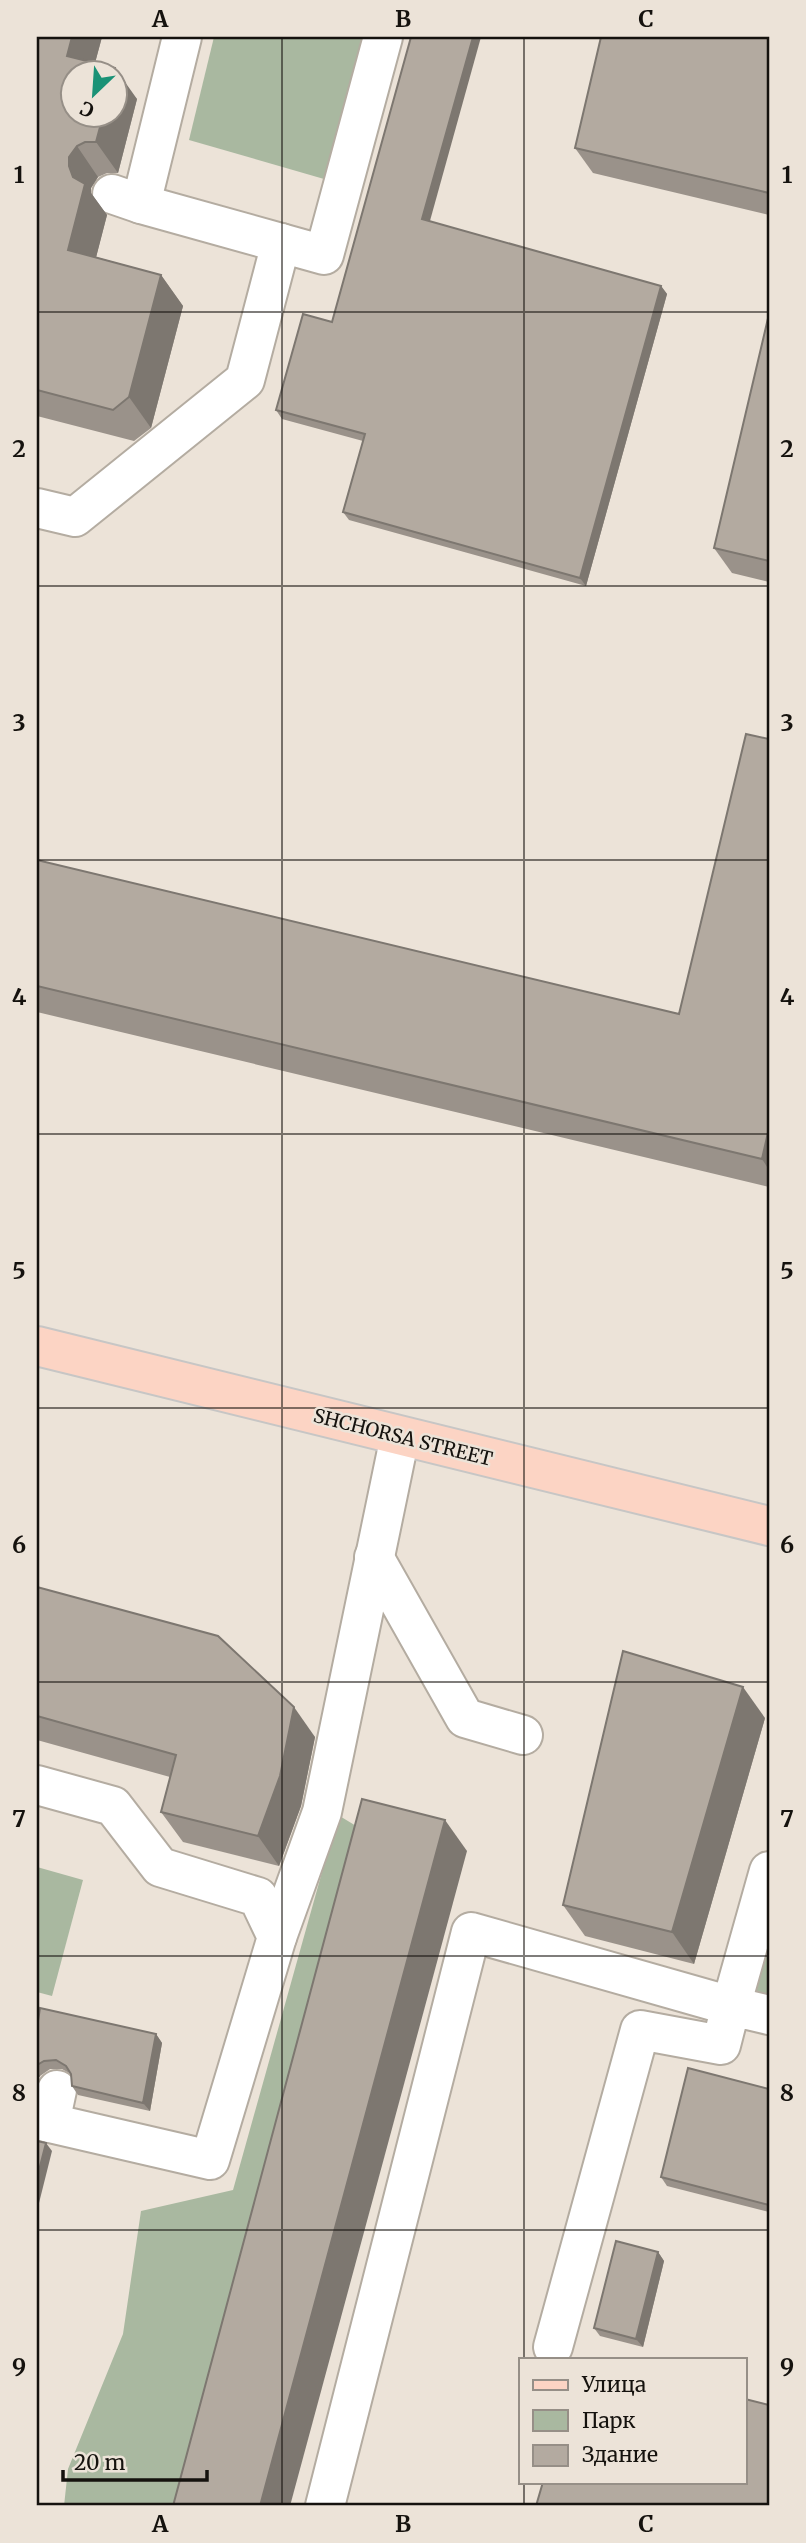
<svg xmlns="http://www.w3.org/2000/svg" width="806" height="2543" font-family="Merriweather,serif">
  <style>
    .green { fill: #a9b8a0 }
    .lines { fill: none; stroke-linecap: round; stroke-linejoin: round }
    .minor-casing { stroke: #b4aca1; stroke-width: 42 }
    .major-casing { stroke: #c7c6c5; stroke-width: 42 }
    .minor { stroke: #fff; stroke-width: 38 }
    .major { stroke: #fcd4c4; stroke-width: 38 }
    .wall { fill: #9a928a }
    .shaded-wall { fill: #7d7770 }
    .building { fill: #b3aaa0; stroke: #7d7770; stroke-width: 2 }
    .grid { fill: none; stroke: #15120e; stroke-width: 2; stroke-opacity: 0.55 }
    .labels { text-anchor: middle; dominant-baseline: central; stroke-width: 5; stroke-linejoin: round; paint-order: stroke }
    .street-label { font-size: 19px; fill: #15120e; stroke: #ece3d8 }
    .neatline { fill: none; stroke: #15120e; stroke-width: 2.5 }
    .grid-label { font-size: 23px; text-anchor: middle; font-weight: bold; fill: #15120e }
  </style>
  <rect width="100%" height="100%" fill="#ece3d8"/>
  <g class="green">
    <path d="M 214,37 L 363,37 L 324,179 L 189,140 Z"/>
    <path d="M 338,1815 L 371,1835 L 174,2506 L 64,2506 L 68,2469 L 123,2334 L 141,2211 L 233,2190 Z"/>
    <path d="M 37,1867 L 83,1880 L 52,1996 L 37,1992 Z"/>
    <path d="M 769,1917 L 769,2005 L 745,2000 Z"/>
  </g>
  <g class="lines">
    <g class="minor-casing">
      <g id="minor">
        <path d="M 112,194 L 141,204 L 182,37"/>
        <path d="M 141,204 L 281,243"/>
        <path d="M 37,508 L 75,517 L 245,380 L 281,243 L 324,255 L 383,37"/>
        <path d="M 374,1557 L 465,1718 L 523,1735"/>
        <path d="M 37,1785 L 113,1806 L 160,1867 L 258,1897 L 277,1937 L 210,2160 L 37,2120"/>
        <path d="M 277,1937 L 322,1812 L 400,1436"/>
        <path d="M 50,2123 L 57,2090"/>
        <path d="M 553,2347 L 640,2030 L 721,2045 L 731,2006 L 769,2015"/>
        <path d="M 325,2506 L 471,1932 L 731,2006 L 769,1871"/>
      </g>
    </g>
    <g class="major-casing">
      <path id="major" d="M 37,1346 L 769,1526"/>
    </g>
    <use href="#minor" class="minor"/>
    <use href="#major" class="major"/>
  </g>
  <g class="wall">
    <path d="M 37,37 L 102,37 L 95,63 L 137,99 L 118,173 L 107,173 L 98,177 L 91,188 L 91,193 L 107,215 L 96,257 L 161,275 L 183,306 L 151,428 L 134,441 L 37,416 Z"/>
    <path d="M 769,37 L 769,215 L 593,173 L 575,148 Z"/>
    <path d="M 430,222 L 661,286 L 667,294 L 586,586 L 349,520 L 343,512 L 363,441 L 282,419 L 276,410 L 332,322 Z"/>
    <path d="M 769,314 L 769,582 L 732,573 L 714,548 Z"/>
    <path d="M 769,739 L 769,1187 L 37,1012 L 37,860 L 679,1014 Z"/>
    <path d="M 37,1587 L 315,1737 L 301,1806 L 279,1866 L 183,1842 L 161,1812 L 170,1777 L 37,1740 Z"/>
    <path d="M 765,1718 L 694,1964 L 585,1936 L 563,1905 Z"/>
    <path d="M 37,2027 L 156,2034 L 162,2043 L 150,2111 L 78,2095 L 72,2086 L 71,2074 L 62,2069 L 50,2069 L 40,2076 L 37,2080 Z"/>
    <path d="M 769,2089 L 769,2212 L 667,2186 L 661,2177 Z"/>
    <path d="M 658,2252 L 664,2261 L 643,2347 L 600,2336 L 594,2328 Z"/>
  </g>
  <g class="shaded-wall">
    <path d="M 72,37 L 102,37 L 92,74 L 67,56 Z"/>
    <path d="M 473,37 L 481,37 L 428,228 L 422,219 Z"/>
    <path d="M 115,68 L 137,99 L 118,173 L 96,142 L 103,116 L 116,116 L 116,74 L 114,74 Z"/>
    <path d="M 77,146 L 98,177 L 91,188 L 91,193 L 107,215 L 90,281 L 68,250 L 73,177 L 69,166 L 69,157 Z"/>
    <path d="M 161,275 L 183,306 L 151,428 L 129,397 Z"/>
    <path d="M 661,286 L 667,294 L 586,586 L 580,578 Z"/>
    <path d="M 769,1128 L 769,1170 L 762,1159 Z"/>
    <path d="M 743,1687 L 765,1718 L 694,1964 L 672,1932 Z"/>
    <path d="M 294,1707 L 315,1737 L 301,1806 L 279,1866 L 258,1836 Z"/>
    <path d="M 445,1820 L 467,1851 L 290,2506 L 260,2506 Z"/>
    <path d="M 156,2034 L 162,2043 L 150,2111 L 143,2103 Z"/>
    <path d="M 37,2071 L 40,2076 L 37,2080 Z"/>
    <path d="M 46,2143 L 52,2151 L 37,2211 L 37,2178 Z"/>
    <path d="M 658,2252 L 664,2261 L 643,2347 L 636,2339 Z"/>
  </g>
  <g class="building">
    <path d="M 37,37 L 72,37 L 67,56 L 115,68 L 114,74 L 74,74 L 74,116 L 103,116 L 96,142 L 85,142 L 77,146 L 69,157 L 69,166 L 73,177 L 85,184 L 68,250 L 161,275 L 129,397 L 113,410 L 37,390 Z"/>
    <path d="M 411,37 L 473,37 L 422,219 L 661,286 L 580,578 L 343,512 L 365,434 L 276,410 L 303,314 L 332,322 Z"/>
    <path d="M 601,37 L 769,37 L 769,193 L 575,148 Z"/>
    <path d="M 769,314 L 769,561 L 714,548 Z"/>
    <path d="M 746,734 L 769,739 L 769,1128 L 762,1159 L 37,986 L 37,860 L 679,1014 Z"/>
    <path d="M 37,1587 L 218,1636 L 294,1707 L 280,1776 L 258,1836 L 161,1812 L 176,1755 L 37,1716 Z"/>
    <path d="M 623,1651 L 743,1687 L 672,1932 L 563,1905 Z"/>
    <path d="M 362,1799 L 445,1820 L 260,2506 L 173,2506 Z"/>
    <path d="M 40,2008 L 156,2034 L 143,2103 L 72,2086 L 71,2074 L 66,2066 L 56,2060 L 44,2061 L 37,2065 L 37,2027 Z"/>
    <path d="M 688,2068 L 769,2089 L 769,2205 L 661,2177 Z"/>
    <path d="M 37,2141 L 46,2143 L 37,2178 Z"/>
    <path d="M 616,2241 L 658,2252 L 636,2339 L 594,2328 Z"/>
    <path d="M 745,2399 L 769,2405 L 769,2506 L 536,2506 L 543,2482 L 745,2482 Z"/>
  </g>
  <path class="grid" d="M 282,37 L 282,2506M 524,37 L 524,2359M 37,312 L 769,312M 37,586 L 769,586M 37,860 L 769,860M 37,1134 L 769,1134M 37,1408 L 769,1408M 37,1682 L 769,1682M 37,1956 L 769,1956M 37,2230 L 769,2230M 524,2482 L 524,2506"/>
  <g class="labels">
    <g class="street-label">
      <text transform="translate(403 1437) rotate(14)">SHCHORSA STREET</text>
    </g>
  </g>
  <rect width="806" height="2543" fill="none" stroke="#ece3d8" stroke-width="77"/>
  <rect x="519" y="2358" width="228" height="126" fill="#ece3d8" stroke="#968f87" stroke-width="2"/>
  <rect x="533" y="2380" width="35" height="10" fill="#fcd4c4" stroke="#968f87" stroke-width="2"/>
  <text x="582" y="2392" font-size="21" fill="#15120e">Улица</text>
  <rect x="533" y="2410" width="35" height="21" fill="#a9b8a0" stroke="#968f87" stroke-width="2"/>
  <text x="582" y="2428" font-size="21" fill="#15120e">Парк</text>
  <rect x="533" y="2445" width="35" height="21" fill="#b3aaa0" stroke="#968f87" stroke-width="2"/>
  <text x="582" y="2462" font-size="21" fill="#15120e">Здание</text>
  <g transform="translate(94 94) rotate(205)"><circle r="33" fill="#ece3d8" stroke="#968f87" stroke-width="2"/>
  <path d="M0-5L12 26L0 18L-12 26Z" fill="#1a9276"/>
  <text y="-10" font-size="19" font-weight="bold" text-anchor="middle" fill="#15120e">С</text>
  </g>
  <path d="M63 2470v10h144v-10" fill="none" stroke="#15120e" stroke-width="3.5"/>
  <text x="74" y="2470" font-size="21" fill="#15120e" stroke="#ece3d8" stroke-width="5" paint-order="stroke">20 m</text>
  <rect x="38" y="38" width="730" height="2466" class="neatline"/>
  <g class="grid-label">
    <text x="160" y="27">A</text>
    <text x="403" y="27">B</text>
    <text x="646" y="27">C</text>
    <text x="19" y="183">1</text>
    <text x="787" y="183">1</text>
    <text x="19" y="457">2</text>
    <text x="787" y="457">2</text>
    <text x="19" y="731">3</text>
    <text x="787" y="731">3</text>
    <text x="19" y="1005">4</text>
    <text x="787" y="1005">4</text>
    <text x="19" y="1279">5</text>
    <text x="787" y="1279">5</text>
    <text x="19" y="1553">6</text>
    <text x="787" y="1553">6</text>
    <text x="19" y="1827">7</text>
    <text x="787" y="1827">7</text>
    <text x="19" y="2101">8</text>
    <text x="787" y="2101">8</text>
    <text x="19" y="2375">9</text>
    <text x="787" y="2375">9</text>
    <text x="160" y="2532">A</text>
    <text x="403" y="2532">B</text>
    <text x="646" y="2532">C</text>
  </g>
</svg>
